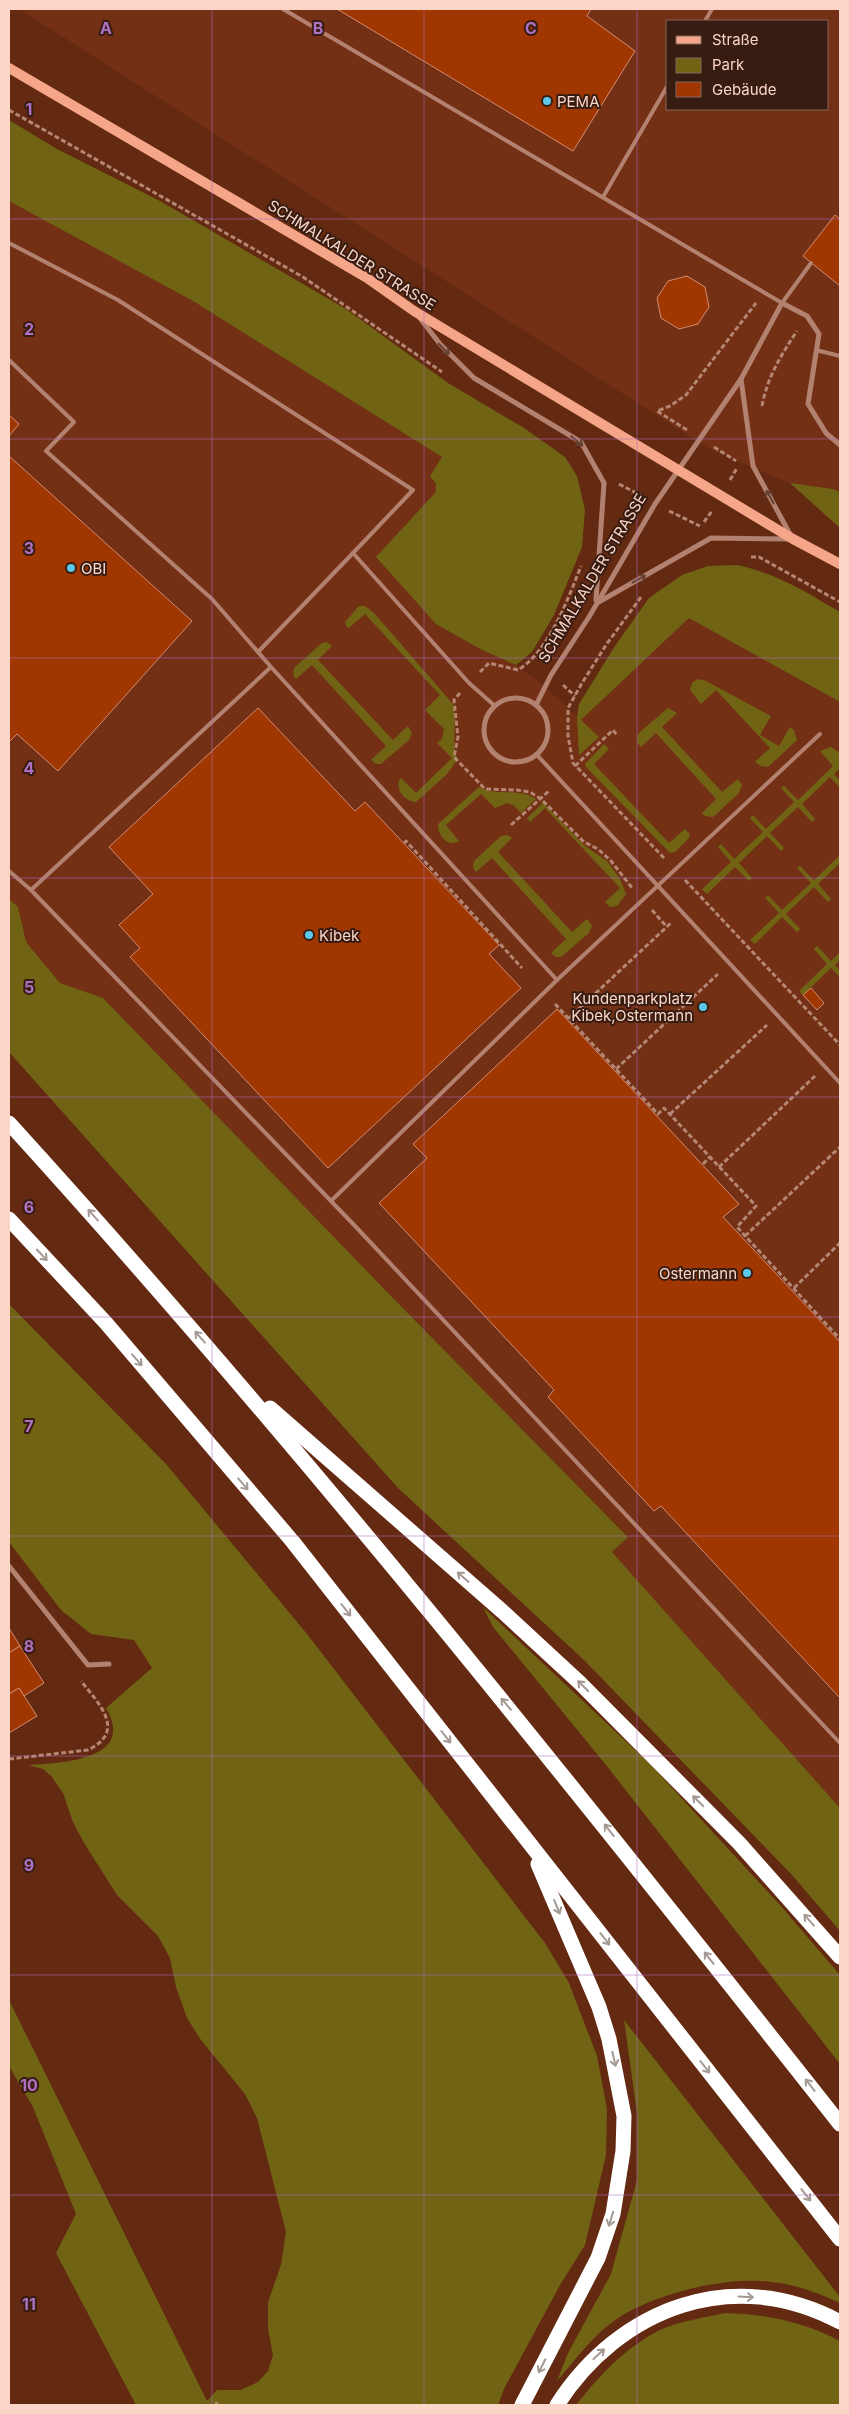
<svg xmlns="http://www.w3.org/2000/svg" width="849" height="2414" font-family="Inter,sans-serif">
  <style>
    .built { fill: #733015; fill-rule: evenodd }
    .green { fill: #706414 }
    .building { fill: #a03600; stroke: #d28d74 }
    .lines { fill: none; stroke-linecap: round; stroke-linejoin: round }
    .path { stroke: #b58673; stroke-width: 3; stroke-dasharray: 5 2.5; stroke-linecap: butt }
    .lane { stroke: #b3816f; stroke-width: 4 }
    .street { stroke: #b3816f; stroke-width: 5 }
    .secondary { stroke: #f5a689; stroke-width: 10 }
    .highway { stroke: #fff; stroke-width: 15 }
    .oneway { stroke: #623f33 }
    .oneway2 { stroke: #a59994 }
    .grid { fill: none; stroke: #ae70c3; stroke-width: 1; stroke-opacity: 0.55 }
    .poi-dot { fill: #5cc7e8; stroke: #371c12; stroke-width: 2 }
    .labels { text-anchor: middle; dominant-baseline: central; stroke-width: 4; stroke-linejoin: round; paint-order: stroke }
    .poi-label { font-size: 15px; fill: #fbd6c8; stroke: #371c12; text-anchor: start }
    .street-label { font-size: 15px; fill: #fbd6c8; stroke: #371c12 }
    .grid-label { font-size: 16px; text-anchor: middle; font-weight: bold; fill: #ae70c3; stroke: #371c12; stroke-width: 4; stroke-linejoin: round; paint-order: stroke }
  </style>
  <rect width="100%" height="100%" fill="#642911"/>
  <g class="built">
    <path d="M 19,9 L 840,9 L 840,492 L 833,489 L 790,483 L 708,448 ZM 668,21 L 828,21 L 828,109 L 668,109 Z"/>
    <path d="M 9,201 L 193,301 L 442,457 L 431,480 L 436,484 L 436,492 L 432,497 L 436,624 L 482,650 L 516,665 L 543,685 L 581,720 L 689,618 L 840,702 L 840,1808 L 612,1552 L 628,1536 L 389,1294 L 103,998 L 60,983 L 26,942 L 18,907 L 9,899 Z"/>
  </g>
  <g class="green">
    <path d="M 9,120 L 57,149 L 160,201 L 346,309 L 448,383 L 524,428 L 565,457 L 577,476 L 585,510 L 582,547 L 554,615 L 532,652 L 516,665 L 482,650 L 436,624 L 376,557 L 436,492 L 436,484 L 430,476 L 442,457 L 193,301 L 9,201 Z"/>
    <path d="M 790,483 L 833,489 L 840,492 L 840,528 Z"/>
    <path d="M 737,565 C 776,573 806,592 840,612 L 840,702 L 689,618 L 581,720 L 599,737 L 579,755 L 577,717 L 579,704 L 615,646 L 649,598 L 682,575 L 708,566 Z"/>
    <path d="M 359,606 L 365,606 L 374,613 L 453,704 C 458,722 450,746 458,759 L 446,775 L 416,802 C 405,802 393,788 401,778 L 416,793 L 452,758 L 437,743 L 442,739 L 444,729 L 425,710 L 440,695 L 365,614 L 349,628 L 347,627 L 345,622 Z"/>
    <path d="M 327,642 L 332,646 L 318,660 L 393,740 L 408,726 L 412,733 L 409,740 L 381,764 L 376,764 L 371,760 L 386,746 L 312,665 L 296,679 C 292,676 293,671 295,667 L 322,643 Z"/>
    <path d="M 698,679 L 706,681 L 771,716 L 760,735 L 779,746 L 790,727 L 794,730 L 797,740 L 768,767 L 761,766 L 755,762 L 770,748 L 716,690 L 701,704 L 690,690 L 692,683 Z"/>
    <path d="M 668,708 L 677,713 L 662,727 L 722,792 L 738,779 L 742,785 L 739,793 L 713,817 L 705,816 L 702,813 L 716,799 L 656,733 L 641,747 C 636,742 636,739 639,733 Z"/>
    <path d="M 604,744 L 609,749 L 594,764 L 669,843 L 685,829 L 690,834 L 689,838 L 675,852 L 670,853 L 586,767 L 585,764 Z"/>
    <path d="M 831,747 L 840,753 L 840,768 L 834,774 L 840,781 L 840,788 L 830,777 L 802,804 L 815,819 L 812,822 L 798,807 L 770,833 L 784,848 L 781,851 L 767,836 L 739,863 L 752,878 L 749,881 L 735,867 L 707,894 L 702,889 L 731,862 L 718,847 L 721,844 L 734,859 L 763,832 L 750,818 L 753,815 L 766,829 L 794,802 L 781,788 L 784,786 L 798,800 L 833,766 L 820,751 Z"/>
    <path d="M 479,787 C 496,797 519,787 536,799 L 521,813 L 513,805 L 507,803 L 495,808 L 481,794 L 446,825 L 459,841 C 448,848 437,835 438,824 Z"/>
    <path d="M 543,803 L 585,846 L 607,861 L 620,879 L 626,894 L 617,906 L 610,907 L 605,902 L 620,888 L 545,808 L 530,822 L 527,818 Z"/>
    <path d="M 507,835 L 512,838 L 498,852 L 572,932 L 587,919 L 592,926 L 589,933 L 561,957 L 556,957 L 551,953 L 566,939 L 492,858 L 476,872 C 473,868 472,865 475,860 L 501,836 Z"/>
    <path d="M 840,855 L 840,863 L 818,884 L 831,899 L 828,902 L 814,887 L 786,914 L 800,929 L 797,932 L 782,917 L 755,944 L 750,940 L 779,913 L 765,898 L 768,895 L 782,910 L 811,883 L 797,868 L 800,866 L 814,880 Z"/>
    <path d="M 9,899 L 18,907 L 26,942 L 60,983 L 103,998 L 389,1294 L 628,1537 L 612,1552 L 840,1808 L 840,1931 L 792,1875 L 585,1661 L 398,1488 L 9,1052 Z"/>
    <path d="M 817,946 L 831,961 L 840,952 L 840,960 L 835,965 L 840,971 L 840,977 L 831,968 L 803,995 L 799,991 L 827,964 L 814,949 Z"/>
    <path d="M 9,1304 L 166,1464 L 307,1634 L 545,1943 L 569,1983 L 597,2056 L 607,2109 L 606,2155 L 585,2245 L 560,2285 L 504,2389 L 498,2405 L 136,2405 L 56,2253 L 76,2214 L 33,2107 L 9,2066 L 9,2000 L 207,2401 L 217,2390 L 241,2390 L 258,2382 L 268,2371 L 273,2355 L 268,2329 L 268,2302 L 281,2265 L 286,2232 L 257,2118 L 245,2094 L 201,2040 L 187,2018 L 176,1987 L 170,1958 L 158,1936 L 117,1895 L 84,1843 L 73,1822 L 63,1793 L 52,1777 L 43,1769 L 28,1765 C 60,1763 137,1760 106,1708 L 152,1668 L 134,1640 L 91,1634 L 61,1610 L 9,1542 Z"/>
    <path d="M 483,1607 L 651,1765 L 780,1905 L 840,1975 L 840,2064 L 606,1765 L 493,1627 Z"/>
    <path d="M 624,2020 L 840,2297 L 840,2303 C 818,2293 796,2284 771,2282 C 726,2276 657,2293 618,2318 C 594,2334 576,2359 557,2381 L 568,2353 L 611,2274 L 637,2180 L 637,2113 Z"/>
    <path d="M 725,2313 C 766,2314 804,2322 840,2341 L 840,2405 L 576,2405 C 600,2375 624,2349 658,2331 C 678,2321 704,2318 725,2313 Z"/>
  </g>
  <g class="building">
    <path d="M 337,9 L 591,9 L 587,16 L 635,51 L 573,151 Z"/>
    <path d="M 835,215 L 840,219 L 840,286 L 803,256 Z"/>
    <path d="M 687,276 L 705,287 L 709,307 L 698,324 L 679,329 L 661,318 L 657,298 L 668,281 Z"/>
    <path d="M 9,415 L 19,424 L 9,436 Z"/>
    <path d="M 9,456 L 192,621 L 58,771 L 17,734 L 9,742 Z"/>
    <path d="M 258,708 L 355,811 L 365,802 L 499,945 L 489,954 L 521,988 L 328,1168 L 130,957 L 140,948 L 119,925 L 153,894 L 109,847 Z"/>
    <path d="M 811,988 L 824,1003 L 817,1010 L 803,995 Z"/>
    <path d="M 557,1009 L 739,1204 L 723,1217 L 840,1342 L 840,1698 L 661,1506 L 654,1511 L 548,1397 L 554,1390 L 379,1203 L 427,1158 L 413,1144 Z"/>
    <path d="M 9,1628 L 20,1646 L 9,1653 Z"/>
    <path d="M 20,1646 L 44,1683 L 24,1696 L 19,1688 L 9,1694 L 9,1653 Z"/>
    <path d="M 19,1688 L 37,1716 L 9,1733 L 9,1694 Z"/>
  </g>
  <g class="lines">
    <g class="path">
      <path d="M 9,110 L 303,277 L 442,372"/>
      <path d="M 762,406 C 767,378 781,355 797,331"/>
      <path d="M 687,430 L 657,411 L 670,406 L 686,395 L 756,303"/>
      <path d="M 714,447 L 736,461"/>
      <path d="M 730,480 L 737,468"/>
      <path d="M 619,484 L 642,496"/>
      <path d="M 669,511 L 700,526"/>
      <path d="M 704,522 L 712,511"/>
      <path d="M 751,557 L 759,557 L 840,602"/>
      <path d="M 641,597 L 606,645 L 582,683 L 568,708 L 568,736 L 573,763 L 665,859"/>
      <path d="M 480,672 L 489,663 L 518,670 C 549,651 568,599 581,566"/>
      <path d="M 563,685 L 575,696"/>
      <path d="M 460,693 L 454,700 L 458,737 L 454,757 L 485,789 L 517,790 L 530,792 L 541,799 L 584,842 L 598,849 L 611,861 L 633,889"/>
      <path d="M 575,766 L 613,730 L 617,735"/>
      <path d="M 511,825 L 549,791"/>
      <path d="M 404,843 L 406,841 L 522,968"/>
      <path d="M 685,880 L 840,1045"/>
      <path d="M 652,910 L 666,926"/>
      <path d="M 555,1004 L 658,1114 L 664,1108 L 756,1206 L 737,1227 L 840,1339"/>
      <path d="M 568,1019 L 672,922"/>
      <path d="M 616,1069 L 718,974"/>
      <path d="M 670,1114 L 767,1025"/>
      <path d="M 703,1164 L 710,1157"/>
      <path d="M 719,1167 L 815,1076"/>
      <path d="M 745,1236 L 840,1147"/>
      <path d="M 794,1288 L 840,1243"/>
      <path d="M 9,1759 L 88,1750 C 127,1731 99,1704 81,1681"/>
      <path d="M 216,2402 L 217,2405"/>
    </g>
    <g class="lane">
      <path d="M 283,9 L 782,303 L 811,263"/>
      <path d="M 705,21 L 712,9"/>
      <path d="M 603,197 L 668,85"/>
      <path d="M 9,243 L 118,300 L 413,490 L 353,553 L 469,683 L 495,706"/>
      <path d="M 816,350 L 840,356"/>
      <path d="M 9,360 L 74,422 L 46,451 L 212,599 L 271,667 L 557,980"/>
      <path d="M 258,652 L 353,553"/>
      <path d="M 537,755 L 840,1083"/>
      <path d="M 9,871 L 31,890 L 356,1227 L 840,1743"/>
      <path d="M 31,890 L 271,667"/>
      <path d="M 331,1201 L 557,980 L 820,734"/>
    </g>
    <g class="street">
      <path d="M 419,317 L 440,344 L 474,378 L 581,442 L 604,483 L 596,600"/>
      <path d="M 741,379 L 753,466 L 791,536"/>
      <path d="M 597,603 L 711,538 L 789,539"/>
      <circle cx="516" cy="730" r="32"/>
      <path d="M 536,705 L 551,675 L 589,617 L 655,504 L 741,379 L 782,303 L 807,316 L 819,334 L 808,404 L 826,433 L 840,445"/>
      <path d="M 9,1566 L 88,1665 L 109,1664"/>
    </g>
    <path class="secondary" d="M 9,68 L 367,278 L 414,311 L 793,539 L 840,564"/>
    <g class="highway">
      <path d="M 9,1123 C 301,1444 571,1783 840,2124"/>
      <path d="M 9,1219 L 106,1323 L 293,1542 L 840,2239"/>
      <path d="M 270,1408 L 502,1611 L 580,1683 L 739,1843 L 840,1957"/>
      <path d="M 522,2405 L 598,2258 L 613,2214 L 623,2151 L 624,2116 L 609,2039 L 599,2007 L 538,1864"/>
      <path d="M 557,2405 C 620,2307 734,2265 840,2322"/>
    </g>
  </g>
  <defs><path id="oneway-shaft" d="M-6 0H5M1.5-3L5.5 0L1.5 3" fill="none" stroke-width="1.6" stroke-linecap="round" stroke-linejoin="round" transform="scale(1.25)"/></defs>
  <g class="oneway">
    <use href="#oneway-shaft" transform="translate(444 349) rotate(45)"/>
    <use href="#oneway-shaft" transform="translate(577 441) rotate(40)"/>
    <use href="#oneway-shaft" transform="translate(770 497) rotate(-119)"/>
    <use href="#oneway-shaft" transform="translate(639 579) rotate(-29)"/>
  </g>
  <g class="oneway2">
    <use href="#oneway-shaft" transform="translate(93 1215) rotate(-132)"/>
    <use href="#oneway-shaft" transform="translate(42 1255) rotate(47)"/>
    <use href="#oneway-shaft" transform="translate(200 1337) rotate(-131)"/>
    <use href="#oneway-shaft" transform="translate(137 1360) rotate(49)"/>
    <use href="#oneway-shaft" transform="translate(243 1484) rotate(49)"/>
    <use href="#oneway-shaft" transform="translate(463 1577) rotate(-139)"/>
    <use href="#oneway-shaft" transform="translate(346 1610) rotate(52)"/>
    <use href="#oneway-shaft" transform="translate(583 1686) rotate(-135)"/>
    <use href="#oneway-shaft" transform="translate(506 1704) rotate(-130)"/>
    <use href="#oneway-shaft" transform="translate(446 1737) rotate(52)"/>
    <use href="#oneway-shaft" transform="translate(698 1801) rotate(-135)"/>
    <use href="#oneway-shaft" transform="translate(609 1830) rotate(-128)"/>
    <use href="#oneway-shaft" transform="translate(557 1907) rotate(68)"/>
    <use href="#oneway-shaft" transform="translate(809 1920) rotate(-131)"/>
    <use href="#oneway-shaft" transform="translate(605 1939) rotate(52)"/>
    <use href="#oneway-shaft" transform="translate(709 1958) rotate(-128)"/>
    <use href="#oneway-shaft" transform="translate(614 2059) rotate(77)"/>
    <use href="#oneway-shaft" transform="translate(705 2067) rotate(52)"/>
    <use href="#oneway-shaft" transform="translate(810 2085) rotate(-128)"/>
    <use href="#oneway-shaft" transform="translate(806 2195) rotate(52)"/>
    <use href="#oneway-shaft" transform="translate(611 2219) rotate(107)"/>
    <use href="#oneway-shaft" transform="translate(746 2297) rotate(3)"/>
    <use href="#oneway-shaft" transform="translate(599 2354) rotate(-42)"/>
    <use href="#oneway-shaft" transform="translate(542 2366) rotate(117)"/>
  </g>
  <path class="grid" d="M 212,9 L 212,2405M 424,9 L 424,2405M 637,9 L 637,2405M 9,219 L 840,219M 9,439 L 840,439M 9,658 L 840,658M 9,878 L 840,878M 9,1097 L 840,1097M 9,1317 L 840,1317M 9,1536 L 840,1536M 9,1756 L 840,1756M 9,1975 L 840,1975M 9,2195 L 840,2195"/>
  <g class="poi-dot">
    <circle cx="547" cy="101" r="5"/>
    <circle cx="71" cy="568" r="5"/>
    <circle cx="309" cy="935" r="5"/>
    <circle cx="703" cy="1007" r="5"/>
    <circle cx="747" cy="1273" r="5"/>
  </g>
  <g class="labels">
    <g class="poi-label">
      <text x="557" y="101">PEMA</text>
      <text x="81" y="568">OBI</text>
      <text x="319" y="935">Kibek</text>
      <text x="693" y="998" text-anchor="end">Kundenparkplatz<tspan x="693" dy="17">Kibek,Ostermann</tspan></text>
      <text x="737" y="1273" text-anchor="end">Ostermann</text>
    </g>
    <g class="street-label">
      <text transform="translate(352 255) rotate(32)">SCHMALKALDER STRASSE</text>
      <text transform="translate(592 578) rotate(-59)">SCHMALKALDER STRASSE</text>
    </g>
  </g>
  <g class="grid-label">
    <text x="106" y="34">A</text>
    <text x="318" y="34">B</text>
    <text x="531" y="34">C</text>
    <text x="29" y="115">1</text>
    <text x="29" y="335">2</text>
    <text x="29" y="554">3</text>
    <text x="29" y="774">4</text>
    <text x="29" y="993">5</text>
    <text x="29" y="1213">6</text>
    <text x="29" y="1432">7</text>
    <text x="29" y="1652">8</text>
    <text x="29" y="1871">9</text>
    <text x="29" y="2091">10</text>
    <text x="29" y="2310">11</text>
  </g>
  <rect width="849" height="2414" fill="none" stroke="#fbd6c8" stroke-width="20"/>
  <rect x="666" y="20" width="162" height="90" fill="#371c12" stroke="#85665b"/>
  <rect x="676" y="36" width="25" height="8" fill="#f5a689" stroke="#85665b"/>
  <text x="712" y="45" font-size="15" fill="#fbd6c8">Straße</text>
  <rect x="676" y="58" width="25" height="15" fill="#706414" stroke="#85665b"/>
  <text x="712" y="70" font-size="15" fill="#fbd6c8">Park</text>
  <rect x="676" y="82" width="25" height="15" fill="#a03600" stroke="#85665b"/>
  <text x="712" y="95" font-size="15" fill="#fbd6c8">Gebäude</text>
</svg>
